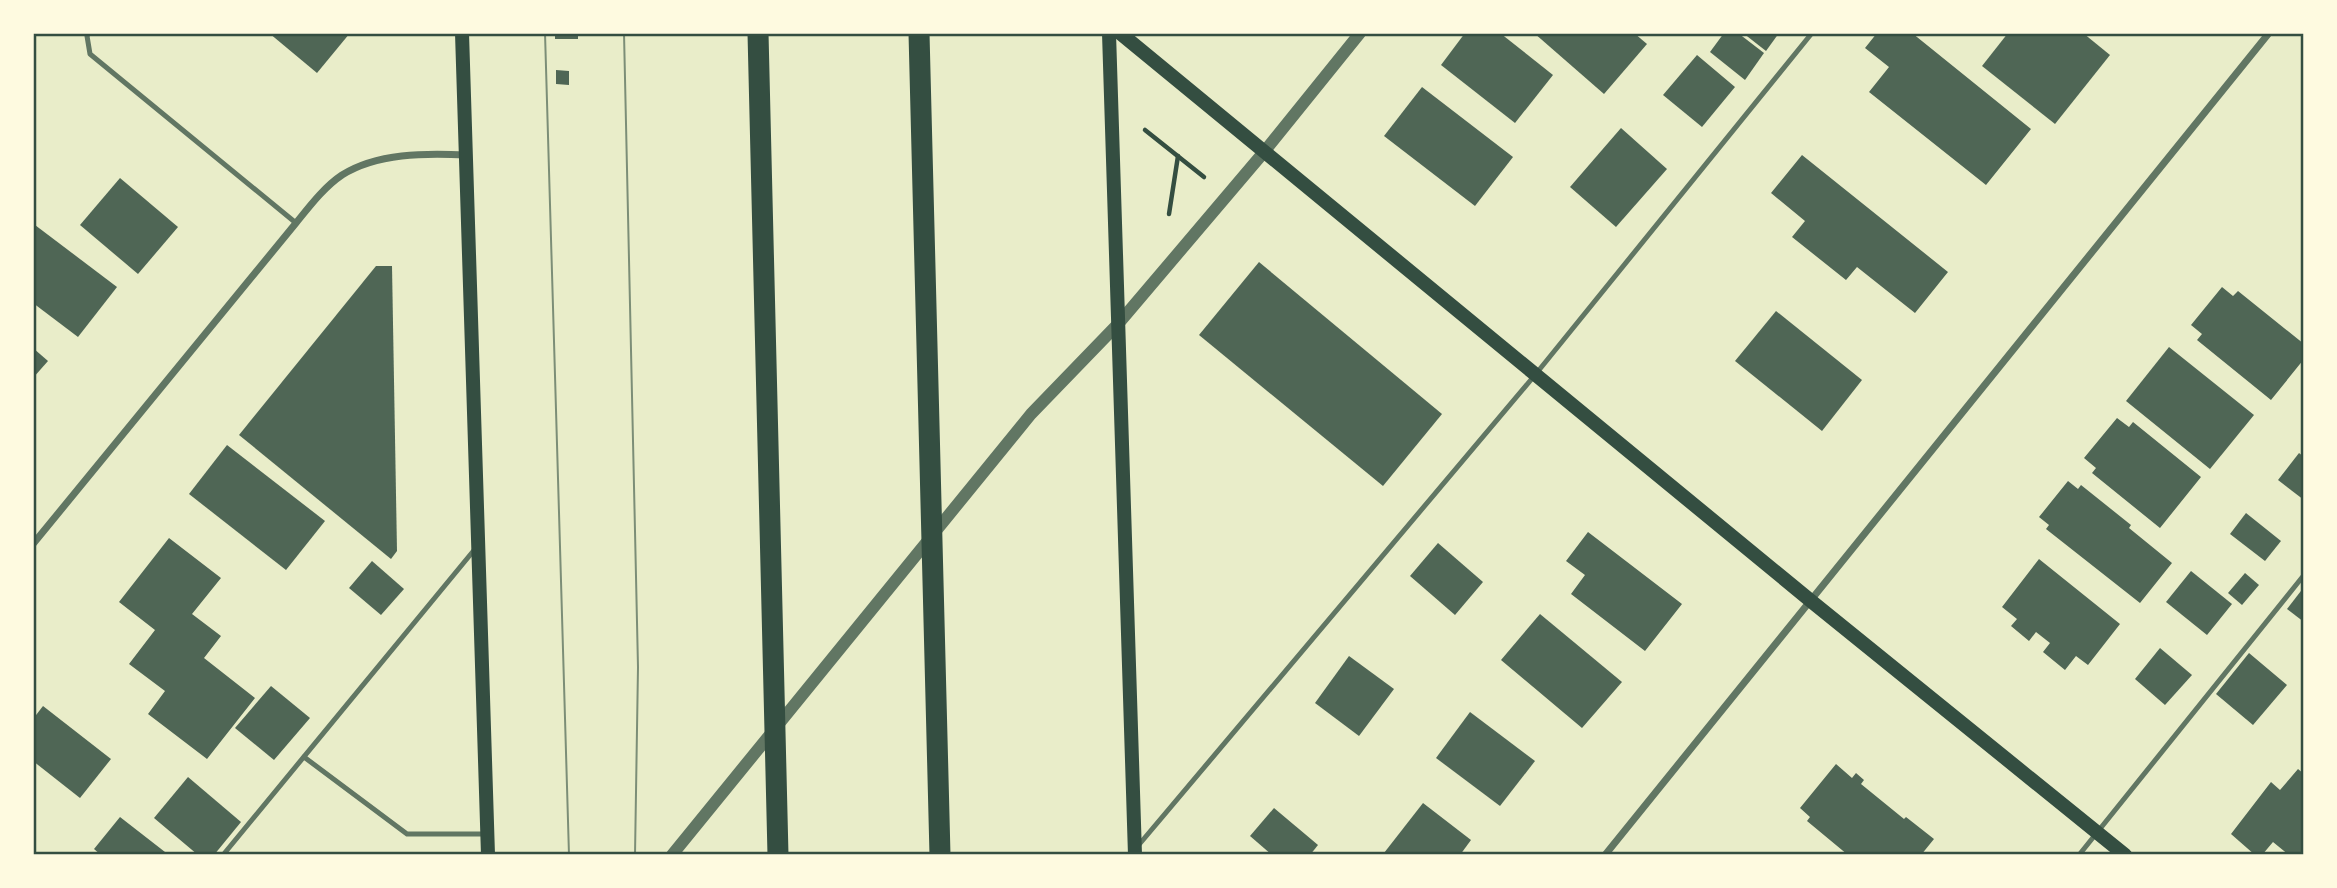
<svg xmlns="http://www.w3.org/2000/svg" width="2337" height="888" font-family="Arial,sans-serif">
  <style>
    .building { fill: #4f6655 }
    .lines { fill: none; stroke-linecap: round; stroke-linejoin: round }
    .path { stroke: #344e41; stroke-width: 4.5 }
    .service { stroke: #617663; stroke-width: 5 }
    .minor { stroke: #617663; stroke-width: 7 }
    .tertiary { stroke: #617663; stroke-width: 12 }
    .secondary { stroke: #344e41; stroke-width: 14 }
    .motorway { stroke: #344e41; stroke-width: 21 }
    .tram { stroke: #7c8e77; stroke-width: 2 }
    .neatline { fill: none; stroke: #344e41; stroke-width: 2.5 }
  </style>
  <rect width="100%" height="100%" fill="#e9edc9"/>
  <g class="building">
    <path d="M 269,33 L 350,33 L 317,73 Z"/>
    <rect x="555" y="33" width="23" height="6"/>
    <path d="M 1465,33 L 1500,33 L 1553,75 L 1515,123 L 1441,65 Z"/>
    <path d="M 1534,33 L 1634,33 L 1647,44 L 1604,94 Z"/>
    <path d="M 1724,33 L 1738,33 L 1764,53 L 1745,80 L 1710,52 Z"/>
    <path d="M 1743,33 L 1779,33 L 1766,51 Z"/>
    <path d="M 1877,33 L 1912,33 L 2031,129 L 1986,185 L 1869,92 L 1889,67 L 1865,48 Z"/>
    <path d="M 2008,33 L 2083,33 L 2110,55 L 2055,124 L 1982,66 Z"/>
    <path d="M 1697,55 L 1735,87 L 1702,127 L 1663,95 Z"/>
    <path d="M 556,70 L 569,71 L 569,85 L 556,84 Z"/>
    <path d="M 1422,87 L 1513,157 L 1475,206 L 1384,136 Z"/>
    <path d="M 1621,128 L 1667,169 L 1616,227 L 1570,187 Z"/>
    <path d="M 1802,155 L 1948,272 L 1915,313 L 1857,267 L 1846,280 L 1792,237 L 1805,221 L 1771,193 Z"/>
    <path d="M 120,178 L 178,227 L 138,274 L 80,225 Z"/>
    <path d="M 35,225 L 117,287 L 78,337 L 33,303 L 33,227 Z"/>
    <path d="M 1259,262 L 1442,414 L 1383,486 L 1199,335 Z"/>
    <path d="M 376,266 L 392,266 L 397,551 L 391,559 L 239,435 Z"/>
    <path d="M 2222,287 L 2233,296 L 2238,291 L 2304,344 L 2304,359 L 2271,400 L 2197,340 L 2202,334 L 2191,325 Z"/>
    <path d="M 1776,311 L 1862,380 L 1822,431 L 1735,361 Z"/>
    <path d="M 2169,347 L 2254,415 L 2210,469 L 2126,401 Z"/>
    <path d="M 33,348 L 48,361 L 33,378 Z"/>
    <path d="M 2117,418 L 2129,427 L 2133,422 L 2201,477 L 2160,528 L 2092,473 L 2096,468 L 2084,458 Z"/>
    <path d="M 227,445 L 325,521 L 286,570 L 189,494 Z"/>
    <path d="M 2299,453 L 2304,457 L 2304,500 L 2278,480 Z"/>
    <path d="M 2068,481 L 2078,489 L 2081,485 L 2131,525 L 2129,528 L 2172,563 L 2140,603 L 2046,529 L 2049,525 L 2039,517 Z"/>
    <path d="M 2246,513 L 2281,541 L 2265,561 L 2230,534 Z"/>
    <path d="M 1588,532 L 1682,604 L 1645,651 L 1571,594 L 1585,575 L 1566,561 Z"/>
    <path d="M 169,538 L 221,578 L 192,614 L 221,636 L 204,658 L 255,698 L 207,759 L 148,714 L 165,691 L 129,664 L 155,630 L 119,602 Z"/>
    <path d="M 1438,543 L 1483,582 L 1455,615 L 1410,576 Z"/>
    <path d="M 2039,559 L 2120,624 L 2088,665 L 2076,656 L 2065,670 L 2043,652 L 2050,643 L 2036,632 L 2029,641 L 2011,626 L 2017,619 L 2002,607 Z"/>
    <path d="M 372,561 L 404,589 L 381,615 L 349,588 Z"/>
    <path d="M 2191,571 L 2232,604 L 2207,635 L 2166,602 Z"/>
    <path d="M 2245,573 L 2259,585 L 2242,605 L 2228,593 Z"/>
    <path d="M 2304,587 L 2304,622 L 2287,609 Z"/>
    <path d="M 1540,614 L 1622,682 L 1582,728 L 1501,660 Z"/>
    <path d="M 2160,648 L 2192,675 L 2165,705 L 2135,679 Z"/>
    <path d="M 2249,653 L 2287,685 L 2253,725 L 2216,694 Z"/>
    <path d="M 1349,656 L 1394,689 L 1359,736 L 1315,703 Z"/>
    <path d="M 271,686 L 310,718 L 274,760 L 235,728 Z"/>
    <path d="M 43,706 L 111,759 L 80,798 L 33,761 L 33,719 Z"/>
    <path d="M 1470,712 L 1535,761 L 1500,806 L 1436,758 Z"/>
    <path d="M 1836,764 L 1852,778 L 1856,773 L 1864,780 L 1861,784 L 1904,819 L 1906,817 L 1934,839 L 1921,855 L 1848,855 L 1807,821 L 1810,817 L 1800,808 Z"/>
    <path d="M 2298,769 L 2304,774 L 2304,855 L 2289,855 L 2273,842 L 2262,855 L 2255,855 L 2231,834 L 2271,782 L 2280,790 Z"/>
    <path d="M 188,777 L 241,822 L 214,855 L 198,855 L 154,818 Z"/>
    <path d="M 1423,803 L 1471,840 L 1460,855 L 1386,855 L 1384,853 Z"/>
    <path d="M 1274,808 L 1318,845 L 1310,855 L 1272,855 L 1250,836 Z"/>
    <path d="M 120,817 L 165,852 L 163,855 L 101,855 L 94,849 Z"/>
  </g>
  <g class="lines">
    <g class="path">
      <path d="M 1145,130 L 1204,177"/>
      <path d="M 1169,214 L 1178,156"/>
    </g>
    <g class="service">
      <path d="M 89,33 L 87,36 L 90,54 L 296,223"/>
      <path d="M 304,757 L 407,834 L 484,834"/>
      <path d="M 1137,847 L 1535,375 L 1812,33"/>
      <path d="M 223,855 L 475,549"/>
      <path d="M 2079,855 L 2304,575"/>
    </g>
    <g class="minor">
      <path d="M 33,544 L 296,223 C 309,207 324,187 342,175 C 377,153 425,153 466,155"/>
      <path d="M 1605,855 L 2269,33"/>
    </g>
    <path class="tertiary" d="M 672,855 L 1031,414 L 1118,324 L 1264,152 L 1360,33"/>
    <g class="secondary">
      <path d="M 462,33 L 488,855"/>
      <path d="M 1109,33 L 1135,855"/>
      <path d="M 1120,33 L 1811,601 L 2125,855"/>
    </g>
    <g class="motorway">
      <path d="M 758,33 L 778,855"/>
      <path d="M 919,33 L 940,855"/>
    </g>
    <g class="tram">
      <path d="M 545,33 L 569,855"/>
      <path d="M 624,33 L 638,667 L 635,855"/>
    </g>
  </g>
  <rect width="2337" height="888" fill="none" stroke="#fefae0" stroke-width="70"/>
  <rect x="35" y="35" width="2267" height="818" class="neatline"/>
</svg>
